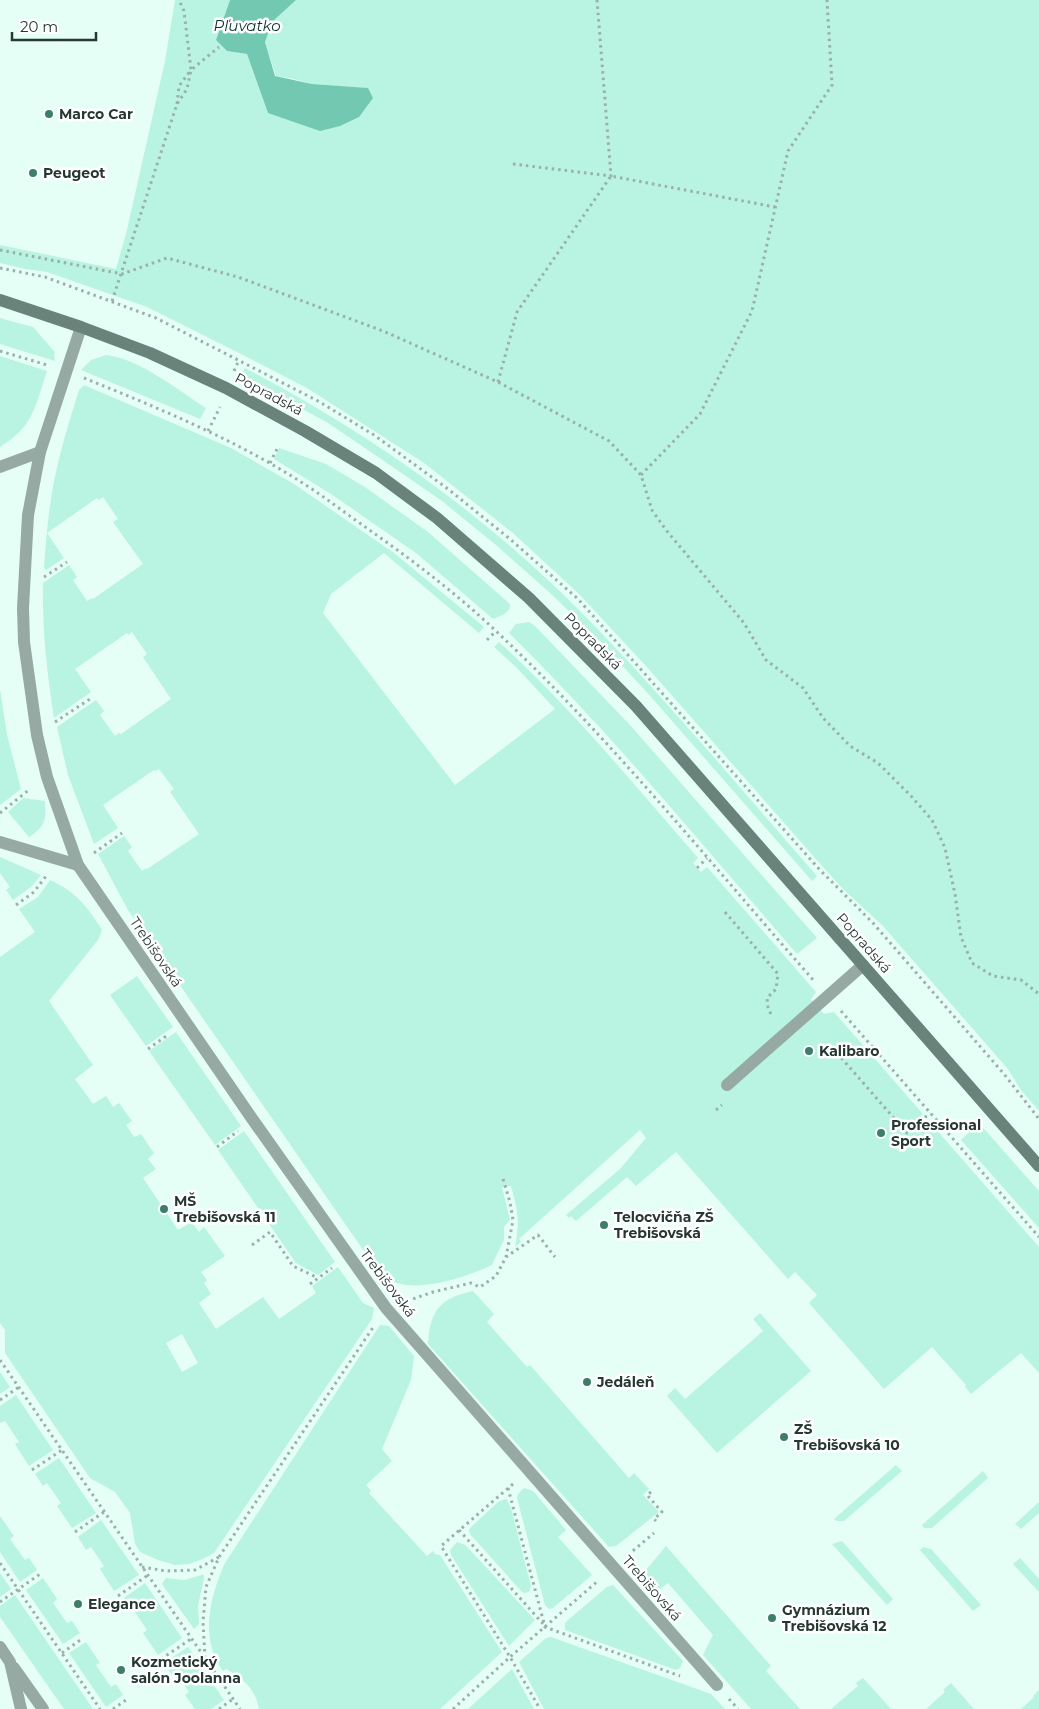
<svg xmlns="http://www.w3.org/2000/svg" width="1039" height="1709" font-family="Montserrat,sans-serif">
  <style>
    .green { fill: #b9f3e1; fill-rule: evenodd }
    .water { fill: #72c8b0 }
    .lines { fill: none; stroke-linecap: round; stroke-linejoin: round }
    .path { stroke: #9ab0a9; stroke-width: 3; stroke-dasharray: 2.5 4; stroke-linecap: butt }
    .lane { stroke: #97a9a3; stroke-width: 12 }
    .street { stroke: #97a9a3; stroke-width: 12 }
    .secondary { stroke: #69837b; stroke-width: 12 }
    .poi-dot { fill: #3c7d6c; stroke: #fff; stroke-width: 2 }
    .labels { text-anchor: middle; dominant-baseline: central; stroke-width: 5; stroke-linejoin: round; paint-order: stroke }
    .poi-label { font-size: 14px; font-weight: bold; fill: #273833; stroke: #fff; text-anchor: start }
    .street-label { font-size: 14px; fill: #273833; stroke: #fff }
    .water-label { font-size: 15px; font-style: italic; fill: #0a332a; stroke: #fff }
  </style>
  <rect width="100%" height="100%" fill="#e5fff6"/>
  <g class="green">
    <path d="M 175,0 L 230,0 L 216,40 L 227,51 L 247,54 L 268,113 L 292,120 L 367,88 L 312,84 L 294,79 L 276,76 L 265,42 L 272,22 L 296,0 L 1039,0 L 1039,1111 L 1021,1090 L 1008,1069 L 917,965 L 883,926 L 844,890 L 823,867 L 646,666 L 579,594 L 513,533 L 424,463 L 307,388 L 243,355 L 147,307 L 47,272 L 25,269 L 0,263 L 0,245 L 116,269 L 126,234 L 165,61 Z"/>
    <path d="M 0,318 L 33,327 L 54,351 L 55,361 L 0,344 Z"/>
    <path d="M 106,355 C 138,358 178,390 206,408 L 200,419 L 81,370 L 91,360 Z"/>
    <path d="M 0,356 L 47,371 C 40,392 34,421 16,435 C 11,440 5,443 0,447 Z"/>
    <path d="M 245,368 C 366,431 480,511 577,608 C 661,693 738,786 817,876 L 812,881 L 652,698 L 597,638 L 549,592 L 496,545 L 442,501 L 384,461 L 328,423 L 241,375 Z"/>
    <path d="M 84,385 L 231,448 L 294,484 L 394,553 L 484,627 L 479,633 L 384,553 L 331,594 L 323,613 L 455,785 L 555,709 L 516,667 L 494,647 L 499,642 C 571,708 634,784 698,858 L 693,863 L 701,872 L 707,867 L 816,992 L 811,999 L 824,1014 L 834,1012 L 923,1114 L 917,1120 L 921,1124 L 927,1119 L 1039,1247 L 1039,1373 L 1021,1353 L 971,1394 L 965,1387 L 966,1385 L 932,1347 L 884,1389 L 809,1303 L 817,1295 L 795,1272 L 788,1279 L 676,1152 L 636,1186 L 627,1177 L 576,1221 L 571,1216 L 569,1218 L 566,1215 L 620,1169 L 646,1138 L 640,1130 L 519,1239 L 521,1242 L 515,1247 C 520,1221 518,1211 511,1186 L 502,1187 L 510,1220 L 504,1227 L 504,1240 L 492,1265 C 464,1278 405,1299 379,1273 L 128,910 L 98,854 L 124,836 L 132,847 L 128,851 L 142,871 L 146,868 L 147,869 L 199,834 L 170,792 L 174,789 L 159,769 L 155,771 L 154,770 L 103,805 L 118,828 L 94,844 L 68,775 L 57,727 L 96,700 L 104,711 L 100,715 L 115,736 L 119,733 L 121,734 L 171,699 L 143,657 L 147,654 L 132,632 L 128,635 L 127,633 L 75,669 L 91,692 L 54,718 C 47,673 42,628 43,583 L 69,565 L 77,577 L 73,580 L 87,601 L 92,598 L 93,599 L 143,564 L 113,522 L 118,519 L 103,497 L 99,500 L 97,498 L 47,533 L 64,558 L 46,570 L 44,568 C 46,541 48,514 53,487 C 59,454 69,422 79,390 Z"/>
    <path d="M 279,448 L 326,464 L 365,487 L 428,532 L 510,604 C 511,613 500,616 493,619 L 416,553 L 331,494 L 274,459 Z"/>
    <path d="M 529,622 L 535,626 L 630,725 L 817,938 L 797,954 C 703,846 612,734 509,633 L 516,624 Z"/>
    <path d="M 0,689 L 7,735 L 21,789 L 0,805 Z"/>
    <path d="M 23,798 L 45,801 C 46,820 46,826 29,837 L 8,812 Z"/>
    <path d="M 0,857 L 41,875 L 31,887 L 13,900 L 6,890 L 10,887 L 0,873 Z"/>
    <path d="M 50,880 C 76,892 87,906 102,930 L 98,940 L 49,1001 L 93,1065 L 75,1079 L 93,1104 L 106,1096 L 113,1107 L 119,1103 L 132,1121 L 126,1125 L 134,1137 L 141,1134 L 154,1153 L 148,1159 L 156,1169 L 143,1178 L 178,1230 L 192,1222 L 199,1232 L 204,1227 L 225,1256 L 201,1272 L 207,1280 L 204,1283 L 211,1294 L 199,1303 L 216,1329 L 263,1297 L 279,1319 L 316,1293 L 312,1286 L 338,1267 L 363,1303 L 374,1308 L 372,1319 L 214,1553 L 203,1559 L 189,1564 L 175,1565 L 158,1560 L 140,1552 L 135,1544 L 130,1513 L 115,1492 L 90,1478 L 5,1353 L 5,1330 L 0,1323 L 0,957 L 35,932 L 19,909 L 38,897 ZM 182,1334 L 198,1363 L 182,1372 L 166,1343 Z"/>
    <path d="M 137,976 L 173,1027 L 146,1046 L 110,995 Z"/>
    <path d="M 176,1032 L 241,1126 L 215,1145 L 149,1051 Z"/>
    <path d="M 979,1123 L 1039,1191 L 1039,1228 L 961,1140 Z"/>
    <path d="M 244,1131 L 335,1262 L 318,1275 L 296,1263 L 218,1150 Z"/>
    <path d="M 473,1291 L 494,1314 L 487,1322 L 527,1367 L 530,1365 L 629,1478 L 634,1473 L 649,1489 L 643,1495 L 659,1512 L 616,1546 L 609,1547 L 428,1344 C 430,1310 440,1298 473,1291 Z"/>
    <path d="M 760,1313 L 811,1371 L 717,1453 L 667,1396 L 675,1388 L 685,1399 L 763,1331 L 753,1319 Z"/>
    <path d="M 380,1325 L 389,1326 L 414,1356 L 411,1380 L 382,1449 L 392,1461 L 366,1485 L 371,1491 L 369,1493 L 427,1556 L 433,1551 L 435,1554 L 440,1555 L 502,1652 L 440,1709 L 259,1709 C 255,1688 243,1679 226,1669 L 223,1671 C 199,1639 210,1596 225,1563 Z"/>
    <path d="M 0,1372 L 10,1387 L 0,1394 Z"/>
    <path d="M 16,1395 L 53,1450 L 29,1466 L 15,1444 L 19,1442 L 5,1421 L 0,1423 L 0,1406 Z"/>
    <path d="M 59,1458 L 96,1513 L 72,1528 L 57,1506 L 61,1503 L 47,1483 L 43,1486 L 35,1474 Z"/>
    <path d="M 896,1465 L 902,1471 L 844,1521 L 837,1521 L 834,1519 Z"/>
    <path d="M 983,1471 L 988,1478 L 932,1528 L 924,1528 L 922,1525 Z"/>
    <path d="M 524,1488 L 533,1491 L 566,1530 L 558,1537 L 592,1575 L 553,1608 L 549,1609 L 545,1605 L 517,1498 L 518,1494 Z"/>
    <path d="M 505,1499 L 507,1500 L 511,1508 L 531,1586 L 529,1592 L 525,1593 L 522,1592 L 470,1534 L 469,1530 L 471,1527 L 498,1502 Z"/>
    <path d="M 1039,1502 L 1039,1513 L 1021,1529 L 1015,1524 Z"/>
    <path d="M 0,1516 L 14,1536 L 10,1539 L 25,1560 L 29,1558 L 37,1570 L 20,1582 L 0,1552 Z"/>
    <path d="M 101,1520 L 139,1575 L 114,1591 L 100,1569 L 104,1566 L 91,1547 L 86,1550 L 78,1537 Z"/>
    <path d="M 842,1541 L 893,1599 L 887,1605 L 832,1544 Z"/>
    <path d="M 457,1542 L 465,1545 L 470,1550 L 535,1620 L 509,1646 L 451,1555 L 450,1550 Z"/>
    <path d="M 666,1546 L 771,1666 L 766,1671 L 800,1709 L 751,1709 L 703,1655 L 713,1635 L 668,1583 L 651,1596 L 640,1584 L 641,1576 Z"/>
    <path d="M 923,1547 L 931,1549 L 981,1605 L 973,1611 L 920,1550 Z"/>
    <path d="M 1020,1558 L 1039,1579 L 1039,1592 L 1013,1564 Z"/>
    <path d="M 0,1573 L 11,1589 L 0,1597 Z"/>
    <path d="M 202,1575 L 204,1575 L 204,1578 L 198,1606 L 199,1624 L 194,1629 L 162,1584 L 166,1578 L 184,1580 Z"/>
    <path d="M 43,1578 L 57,1599 L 53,1603 L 67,1623 L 72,1621 L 80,1633 L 63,1644 L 26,1590 Z"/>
    <path d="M 145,1583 L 182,1638 L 158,1655 L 143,1633 L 147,1630 L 133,1609 L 129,1612 L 121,1600 Z"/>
    <path d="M 613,1585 L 683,1661 L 680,1668 L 676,1670 L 565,1630 L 565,1623 L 568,1620 L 607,1587 Z"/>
    <path d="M 15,1595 L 93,1709 L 64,1709 L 0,1617 L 0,1606 Z"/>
    <path d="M 551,1637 L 711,1694 L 725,1709 L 544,1709 L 519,1662 L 546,1638 Z"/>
    <path d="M 86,1642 L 100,1663 L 96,1665 L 111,1687 L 116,1684 L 123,1695 L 106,1707 L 69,1653 Z"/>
    <path d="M 188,1647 L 224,1700 L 211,1709 L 195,1709 L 185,1695 L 189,1692 L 176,1673 L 172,1675 L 164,1663 Z"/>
    <path d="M 512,1669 L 534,1709 L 468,1709 Z"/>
    <path d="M 863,1678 L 891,1709 L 831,1709 L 858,1686 L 856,1683 Z"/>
    <path d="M 951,1683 L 974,1709 L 926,1709 L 945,1692 L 943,1690 Z"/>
    <path d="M 1039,1690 L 1039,1709 L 1021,1709 L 1034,1697 L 1033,1696 Z"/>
  </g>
  <path class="water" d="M 230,0 L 296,0 L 272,22 L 265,42 L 275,76 L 312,84 L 368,88 L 373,98 L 359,117 L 340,126 L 320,131 L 268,113 L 247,54 L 227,51 L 216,40 Z"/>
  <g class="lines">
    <g class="path">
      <path d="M 177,104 L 179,86 L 191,70 L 184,11 L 179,0"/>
      <path d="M 513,164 L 611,176 L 597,0"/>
      <path d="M 0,250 L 122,274 L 167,258 L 238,277 L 383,331 L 498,382 L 609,441 L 641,475 L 652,510 L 666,530 L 744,623 L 766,660 L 803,688 L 823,718 L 850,746 L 878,763 L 911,796 L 932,820 L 945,848 L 955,894 L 961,937 L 972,963 L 993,976 L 1021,980 L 1039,994"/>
      <path d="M 0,268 L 45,277 L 156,318 L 318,401 L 374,435 L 448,489 L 510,539 L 578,599 L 820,870 L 873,923 L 1004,1074 L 1039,1119"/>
      <path d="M 112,301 L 177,104 L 187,89 L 191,70 L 219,47"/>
      <path d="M 0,351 L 47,365"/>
      <path d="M 234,371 L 239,360"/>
      <path d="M 84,378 C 158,408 234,439 301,482 C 322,495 341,510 361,524 C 408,557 455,592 497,632 C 612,740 711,864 815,982"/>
      <path d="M 498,382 L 517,312 L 611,176 L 775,207"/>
      <path d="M 208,431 L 220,407"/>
      <path d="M 270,463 L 278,447"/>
      <path d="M 641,475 L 700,414 L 752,311 L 788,151 L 832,85 L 827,0"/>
      <path d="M 44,577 L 67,562"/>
      <path d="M 487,640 L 496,631"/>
      <path d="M 55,722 L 90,699"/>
      <path d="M 0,813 L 30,789"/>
      <path d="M 94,853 L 122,833"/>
      <path d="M 697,868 L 707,858"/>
      <path d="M 16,905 L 34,892 L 46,876"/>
      <path d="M 725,912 L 778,974 L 776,989 L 767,998 L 768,1007 L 772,1017"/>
      <path d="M 841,1011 L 1039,1237"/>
      <path d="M 148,1049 L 169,1034"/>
      <path d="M 837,1053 L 907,1133 L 930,1113"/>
      <path d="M 716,1110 L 722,1105"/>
      <path d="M 217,1147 L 238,1131"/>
      <path d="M 503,1179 L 510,1202 L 513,1220 L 506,1257"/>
      <path d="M 252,1245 L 270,1232 L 293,1266 L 318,1278"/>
      <path d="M 310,1284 L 332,1268"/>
      <path d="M 407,1301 L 433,1292 L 471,1283 L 480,1287 L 496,1276 L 506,1257 L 538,1235 L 555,1257"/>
      <path d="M 0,1360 L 240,1709"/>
      <path d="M 0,1400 L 19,1387"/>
      <path d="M 32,1470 L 62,1450"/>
      <path d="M 513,1484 L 441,1546 L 510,1657 L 540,1709"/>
      <path d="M 508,1488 L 545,1627 L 680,1676"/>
      <path d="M 651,1492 L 647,1495 L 662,1512 L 654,1519 L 656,1521"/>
      <path d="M 459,1530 L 545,1626"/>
      <path d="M 75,1532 L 104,1512"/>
      <path d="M 628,1555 L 654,1533"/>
      <path d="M 0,1563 L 100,1709"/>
      <path d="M 142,1567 L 166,1571 L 195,1570 L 219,1557"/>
      <path d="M 118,1596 L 148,1575"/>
      <path d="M 0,1602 L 40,1574"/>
      <path d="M 62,1653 L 83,1638"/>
      <path d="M 205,1658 L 203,1622 L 206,1587 L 219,1557 L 374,1326"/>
      <path d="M 161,1659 L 191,1639"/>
      <path d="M 729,1699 L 738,1709"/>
      <path d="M 113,1709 L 126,1700"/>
      <path d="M 219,1709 L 233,1699"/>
      <path d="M 453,1709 L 510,1657 L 599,1580"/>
    </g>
    <path class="lane" d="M 727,1085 L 863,965"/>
    <g class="street">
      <path d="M 81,327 L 40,452 L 28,515 L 23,608 L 24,642 L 37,735 L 47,777 L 78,865 L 253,1120 L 386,1308 L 717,1685"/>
      <path d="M 0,467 L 40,452"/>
      <path d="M 0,842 L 78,865"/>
      <path d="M 0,1647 L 10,1662 L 21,1709"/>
      <path d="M 14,1668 L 43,1709"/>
    </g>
    <path class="secondary" d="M 0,300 L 81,327 L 150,353 L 226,388 L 305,431 L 376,473 L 437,518 L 529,598 L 636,706 L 1039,1166"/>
  </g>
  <g class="poi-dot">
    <circle cx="49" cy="114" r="5"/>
    <circle cx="33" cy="173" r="5"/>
    <circle cx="809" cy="1051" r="5"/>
    <circle cx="881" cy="1133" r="5"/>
    <circle cx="164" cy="1209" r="5"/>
    <circle cx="604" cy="1225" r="5"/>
    <circle cx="587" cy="1382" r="5"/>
    <circle cx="784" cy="1437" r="5"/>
    <circle cx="78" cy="1604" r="5"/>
    <circle cx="772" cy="1618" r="5"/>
    <circle cx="121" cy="1670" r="5"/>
  </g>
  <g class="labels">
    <g class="poi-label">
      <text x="59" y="114">Marco Car</text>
      <text x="43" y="173">Peugeot</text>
      <text x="819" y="1051">Kalibaro</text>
      <text x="891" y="1125">Professional<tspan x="891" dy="16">Sport</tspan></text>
      <text x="174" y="1201">MŠ<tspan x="174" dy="16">Trebišovská 11</tspan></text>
      <text x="614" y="1217">Telocvičňa ZŠ<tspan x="614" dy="16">Trebišovská</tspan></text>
      <text x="597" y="1382">Jedáleň</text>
      <text x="794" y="1429">ZŠ<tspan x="794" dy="16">Trebišovská 10</tspan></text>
      <text x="88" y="1604">Elegance</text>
      <text x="782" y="1610">Gymnázium<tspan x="782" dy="16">Trebišovská 12</tspan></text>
      <text x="131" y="1662">Kozmetický<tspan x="131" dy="16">salón Joolanna</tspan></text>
    </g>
    <g class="street-label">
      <text transform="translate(269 394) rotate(28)">Popradská</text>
      <text transform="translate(593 641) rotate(45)">Popradská</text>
      <text transform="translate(864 943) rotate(49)">Popradská</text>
      <text transform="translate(156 952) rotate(56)">Trebišovská</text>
      <text transform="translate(388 1283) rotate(53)">Trebišovská</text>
      <text transform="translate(652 1588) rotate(49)">Trebišovská</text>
    </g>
    <g class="water-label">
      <text x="247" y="25">Pľuvatko</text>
    </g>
  </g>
  <path d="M12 32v8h84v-8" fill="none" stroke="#273833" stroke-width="2.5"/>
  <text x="20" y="32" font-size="15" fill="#273833" stroke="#ffffff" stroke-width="4" paint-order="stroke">20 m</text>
</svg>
